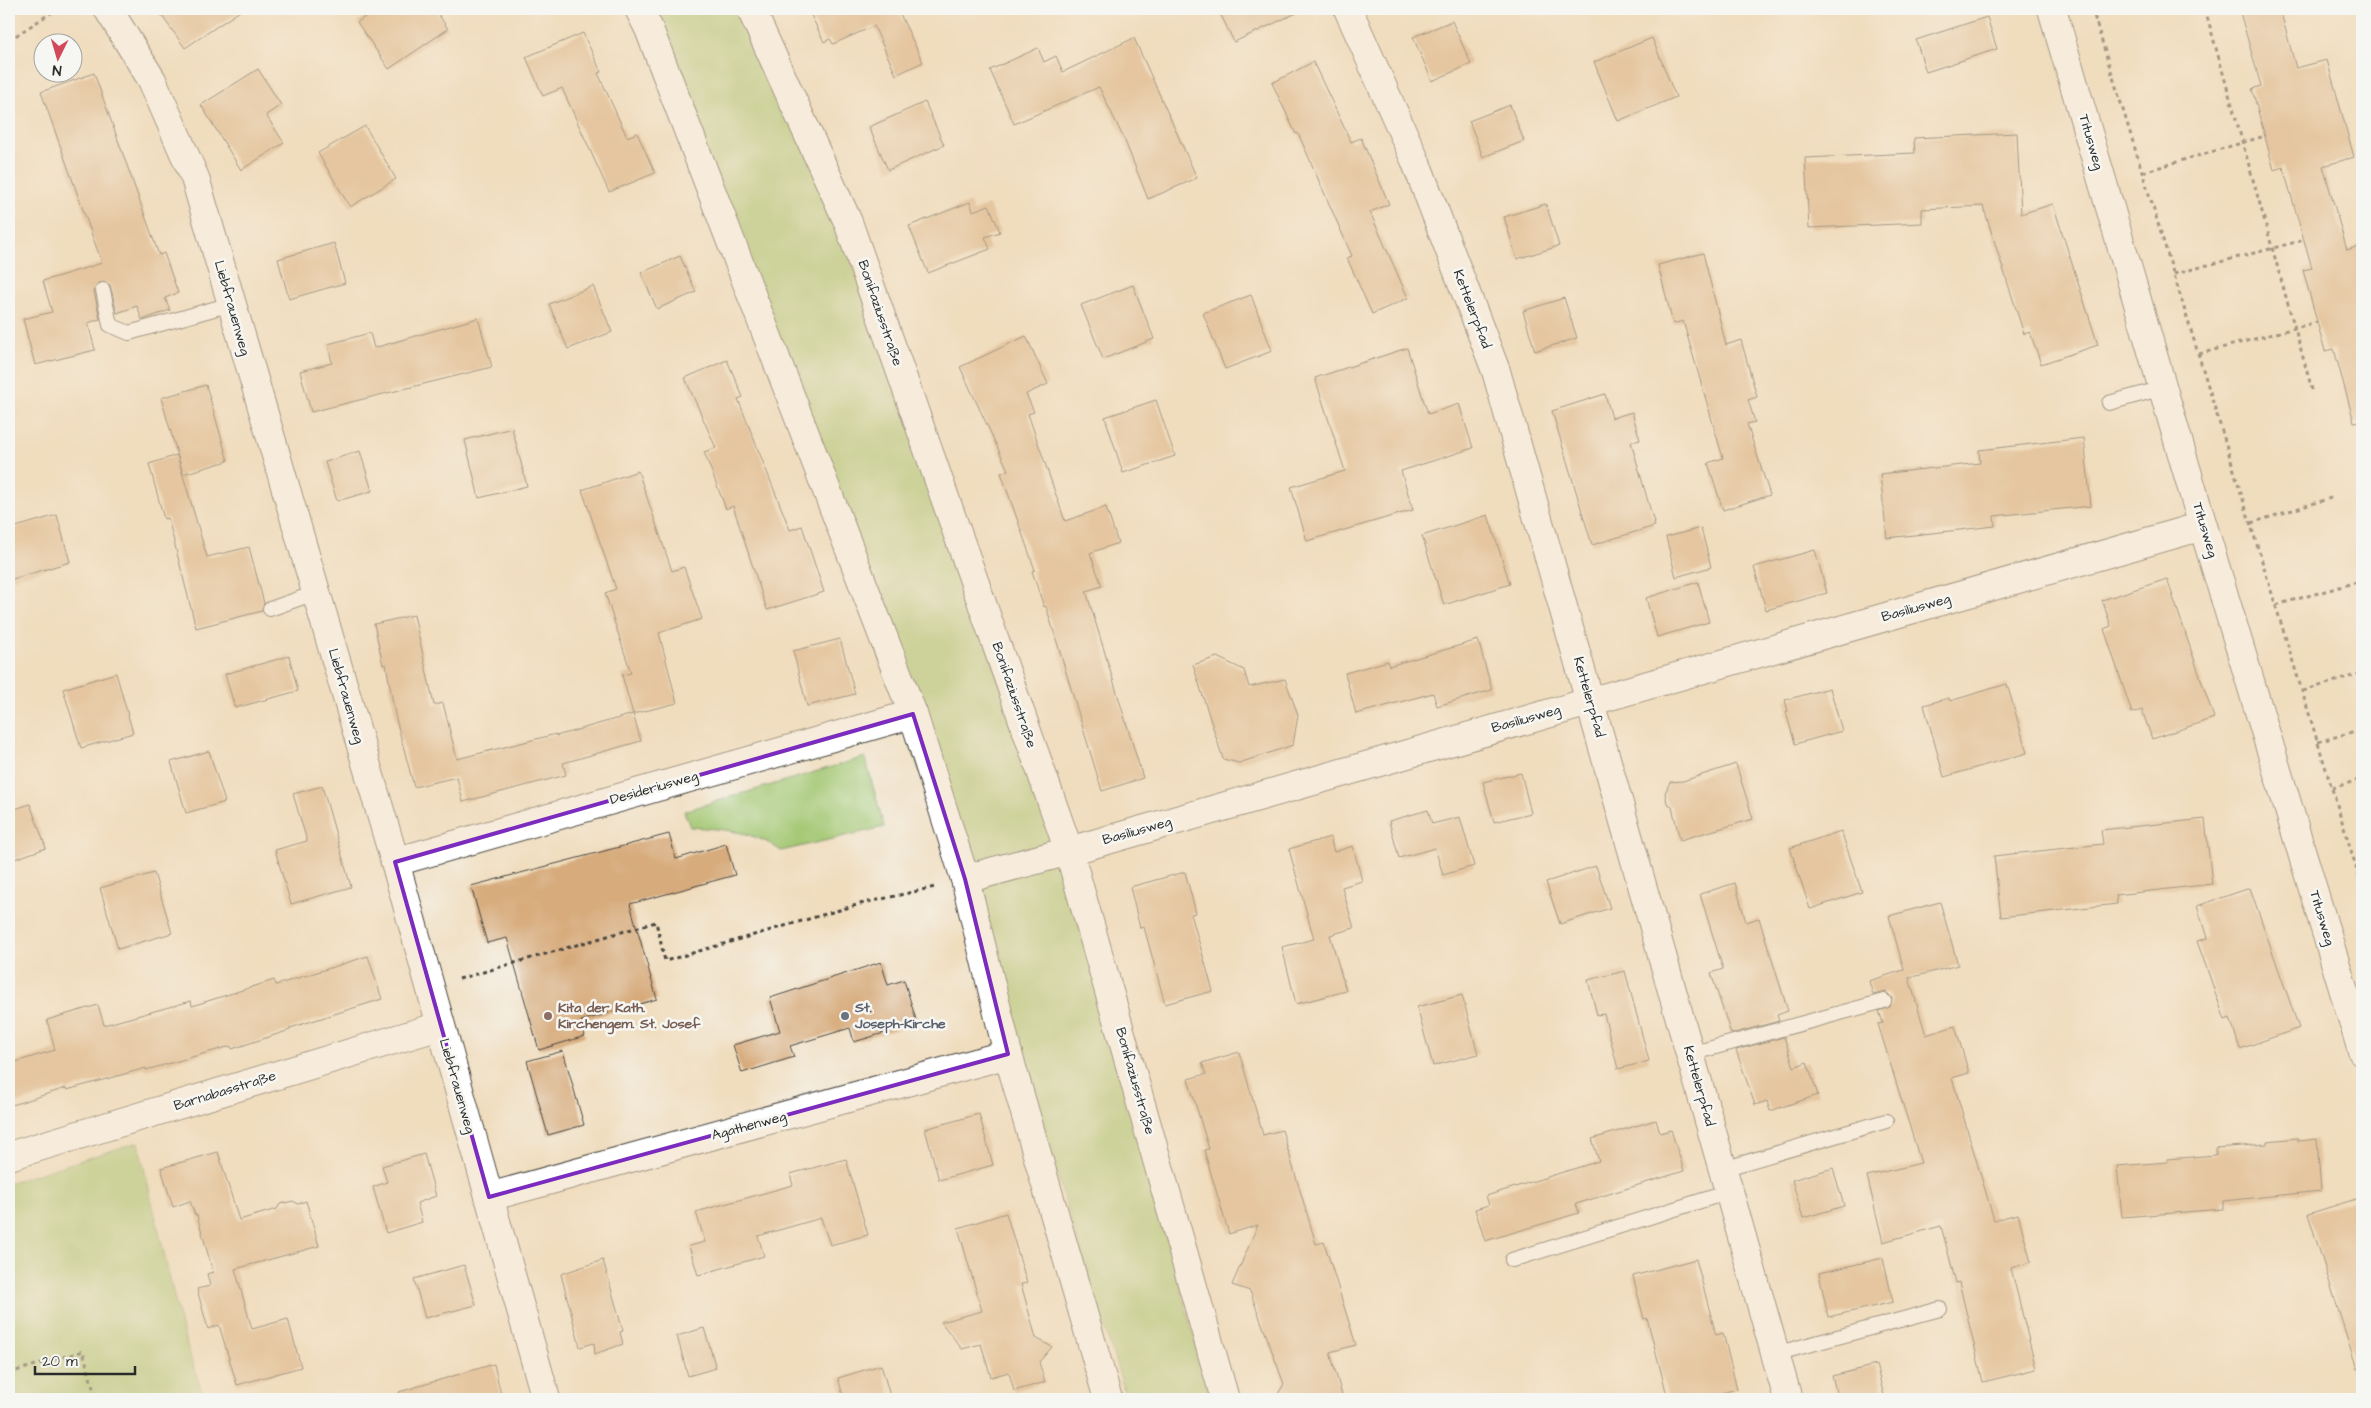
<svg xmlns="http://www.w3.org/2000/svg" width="2371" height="1408" font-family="'Architects Daughter',sans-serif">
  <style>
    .green { fill: #a2c670; stroke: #66784e }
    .building { fill: #d7ab7b }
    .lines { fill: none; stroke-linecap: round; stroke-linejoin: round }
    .lane-casing { stroke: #494641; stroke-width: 16 }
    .street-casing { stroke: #494641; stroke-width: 30 }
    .path { stroke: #494641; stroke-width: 3; stroke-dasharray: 4 4; stroke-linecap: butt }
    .lane { stroke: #fff; stroke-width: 14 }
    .street { stroke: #fff; stroke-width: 28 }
    .marked { fill: none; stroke: #7b2cbf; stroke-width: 4; stroke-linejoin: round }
    .education-dot { fill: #8d6e63; stroke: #f6f6f2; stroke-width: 2 }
    .worship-dot { fill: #6b7280; stroke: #f6f6f2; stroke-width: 2 }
    .labels { text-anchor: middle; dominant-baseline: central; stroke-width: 5; stroke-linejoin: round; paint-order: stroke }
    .street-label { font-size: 14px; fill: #2b2b2b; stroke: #f6f6f2 }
    .education-label { font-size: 14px; font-weight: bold; fill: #785e54; stroke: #f6f6f2; text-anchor: start }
    .worship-label { font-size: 14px; font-weight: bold; fill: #5b616d; stroke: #f6f6f2; text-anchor: start }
  </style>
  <rect width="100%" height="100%" fill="#f6f6f2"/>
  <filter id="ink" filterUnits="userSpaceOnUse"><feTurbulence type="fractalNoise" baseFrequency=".02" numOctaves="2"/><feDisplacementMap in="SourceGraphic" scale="10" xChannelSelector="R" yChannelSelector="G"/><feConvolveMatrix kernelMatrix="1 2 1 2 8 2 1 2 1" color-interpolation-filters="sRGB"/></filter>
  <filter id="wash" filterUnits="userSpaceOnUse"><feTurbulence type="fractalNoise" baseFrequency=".0096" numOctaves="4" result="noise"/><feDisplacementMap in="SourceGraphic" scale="20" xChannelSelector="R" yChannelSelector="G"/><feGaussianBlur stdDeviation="1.12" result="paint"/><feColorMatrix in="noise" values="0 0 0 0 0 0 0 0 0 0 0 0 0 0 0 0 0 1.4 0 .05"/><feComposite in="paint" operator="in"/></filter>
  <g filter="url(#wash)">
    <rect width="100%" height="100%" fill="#f0ddbe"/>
    <g class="green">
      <path d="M 650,9 L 741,9 L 840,228 L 1067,874 L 1211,1399 L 1127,1399 L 1017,1047 Z"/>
      <path d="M 865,757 L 884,827 L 781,851 C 755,831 722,829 690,827 L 684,811 Z"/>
      <path d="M 138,1142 L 181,1326 L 204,1399 L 9,1399 L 9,1183 Z"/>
    </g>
    <g id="blocks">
      <g class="building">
        <path d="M 157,9 L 243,9 L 185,48 Z"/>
        <path d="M 377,9 L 435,9 L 448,29 L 389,69 L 357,22 Z"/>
        <path d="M 808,9 L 911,9 L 900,14 L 923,62 L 896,75 L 874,26 L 833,44 L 830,39 L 824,42 Z"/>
        <path d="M 1218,9 L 1305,9 L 1234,42 Z"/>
        <path d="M 2239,9 L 2280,9 L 2296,68 L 2327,60 L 2354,157 L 2323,166 L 2347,250 L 2362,245 L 2362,421 L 2354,422 L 2334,349 L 2325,351 L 2303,270 L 2312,268 L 2283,167 L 2274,170 L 2252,89 L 2261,86 Z"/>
        <path d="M 1987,17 L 1997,49 L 1926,72 L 1916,40 Z"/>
        <path d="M 1452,21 L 1471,64 L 1432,81 L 1413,37 Z"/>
        <path d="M 583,33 L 601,72 L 598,73 L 627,137 L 637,133 L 655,173 L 609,192 L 562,88 L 543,96 L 526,57 Z"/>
        <path d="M 1134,38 L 1197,178 L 1148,199 L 1125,141 L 1099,87 L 1014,124 L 990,70 L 1038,48 L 1044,62 L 1056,56 L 1063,72 Z"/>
        <path d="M 1652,38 L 1676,97 L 1618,121 L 1594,62 Z"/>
        <path d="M 1313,62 L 1351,142 L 1361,138 L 1389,204 L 1370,212 L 1408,298 L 1372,314 L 1347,258 L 1352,256 L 1298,133 L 1296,134 L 1272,83 Z"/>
        <path d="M 258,69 L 281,105 L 266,115 L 284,143 L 241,170 L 201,105 Z"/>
        <path d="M 94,73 L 159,255 L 164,253 L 178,293 L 165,298 L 170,310 L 142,320 L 137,306 L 117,313 L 110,285 L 105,282 L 98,283 L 94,291 L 100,319 L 88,323 L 95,350 L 35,365 L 23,319 L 52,312 L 43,281 L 102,263 L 41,92 Z"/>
        <path d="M 925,102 L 944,145 L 888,170 L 869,127 Z"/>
        <path d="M 1510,105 L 1524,141 L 1483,157 L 1469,121 Z"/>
        <path d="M 365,126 L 396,179 L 350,207 L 318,153 Z"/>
        <path d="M 2017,133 L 2021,214 L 2053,204 L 2098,345 L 2041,364 L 2030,332 L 2024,334 L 1983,206 L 1922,209 L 1922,223 L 1809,228 L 1805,158 L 1915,153 L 1914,138 Z"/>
        <path d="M 970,202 L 973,211 L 989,205 L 1000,232 L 985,237 L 990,249 L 928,273 L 909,226 Z"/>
        <path d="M 1546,204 L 1559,246 L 1517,259 L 1504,217 Z"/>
        <path d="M 334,243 L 345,283 L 289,299 L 278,259 Z"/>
        <path d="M 1703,253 L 1726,345 L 1741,340 L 1757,397 L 1748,400 L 1755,422 L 1747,424 L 1770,495 L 1723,510 L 1708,463 L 1723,458 L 1683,321 L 1673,324 L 1658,265 Z"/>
        <path d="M 680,256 L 696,292 L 657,309 L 641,273 Z"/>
        <path d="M 1133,285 L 1154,339 L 1103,359 L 1081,305 Z"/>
        <path d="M 593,286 L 612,332 L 568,349 L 549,304 Z"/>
        <path d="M 1251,295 L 1272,351 L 1225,369 L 1203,313 Z"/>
        <path d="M 1564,298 L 1577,338 L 1535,351 L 1523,311 Z"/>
        <path d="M 478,318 L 492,367 L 311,412 L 300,371 L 332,363 L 328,344 L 370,333 L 374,348 Z"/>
        <path d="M 1026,336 L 1048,384 L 1026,394 L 1034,412 L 1028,414 L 1065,521 L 1106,507 L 1118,543 L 1090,553 L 1102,586 L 1086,591 L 1143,778 L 1102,791 L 1046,606 L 1044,607 L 1032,571 L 1035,570 L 1001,473 L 1008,470 L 960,367 Z"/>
        <path d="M 1407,348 L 1428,414 L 1459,404 L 1473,448 L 1401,471 L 1413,510 L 1307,541 L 1291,487 L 1345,471 L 1315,378 Z"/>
        <path d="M 727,360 L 743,397 L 738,399 L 790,530 L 802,526 L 824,592 L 767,610 L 733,506 L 726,509 L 704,452 L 716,448 L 685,378 Z"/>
        <path d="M 206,385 L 228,461 L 183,474 L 161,398 Z"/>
        <path d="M 1605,394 L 1612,418 L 1632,412 L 1640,440 L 1631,442 L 1655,526 L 1592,545 L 1552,411 Z"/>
        <path d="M 1156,400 L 1175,456 L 1123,473 L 1105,417 Z"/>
        <path d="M 512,428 L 527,486 L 479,498 L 465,440 Z"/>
        <path d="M 2084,438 L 2091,506 L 1994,516 L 1995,526 L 1887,538 L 1880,474 L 1980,463 L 1979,450 Z"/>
        <path d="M 360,451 L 372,491 L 337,501 L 325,462 Z"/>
        <path d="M 177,455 L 207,557 L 249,547 L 264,603 L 262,611 L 196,628 L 168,518 L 164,519 L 149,464 Z"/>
        <path d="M 638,471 L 672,571 L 684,567 L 702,619 L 659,633 L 677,703 L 633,714 L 622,675 L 631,673 L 605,593 L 616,589 L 582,490 Z"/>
        <path d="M 57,515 L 70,562 L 9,580 L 9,529 Z"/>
        <path d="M 1488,515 L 1510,584 L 1444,605 L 1422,536 Z"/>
        <path d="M 1701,528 L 1711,567 L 1676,577 L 1666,537 Z"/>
        <path d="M 1815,550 L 1827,593 L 1766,610 L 1754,567 Z"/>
        <path d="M 2167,579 L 2214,718 L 2152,739 L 2142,710 L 2132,713 L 2104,629 L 2111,626 L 2102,600 Z"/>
        <path d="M 1698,582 L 1709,622 L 1657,637 L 1646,598 Z"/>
        <path d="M 414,615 L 434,705 L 443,703 L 457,759 L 556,734 L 556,736 L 633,714 L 641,741 L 563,763 L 566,775 L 463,802 L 457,777 L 414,787 L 395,715 L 386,664 L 383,665 L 374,624 Z"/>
        <path d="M 840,639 L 855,694 L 807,706 L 793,651 Z"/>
        <path d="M 1478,640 L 1492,690 L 1437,706 L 1433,693 L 1356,714 L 1345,673 L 1388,661 L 1389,666 Z"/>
        <path d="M 289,656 L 298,691 L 235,708 L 225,674 Z"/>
        <path d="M 1217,657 L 1244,670 L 1249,687 L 1285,679 L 1298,715 L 1293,745 L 1239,763 L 1223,759 L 1193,665 Z"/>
        <path d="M 116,673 L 133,733 L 81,748 L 63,689 Z"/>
        <path d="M 2007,684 L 2027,753 L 1944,777 L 1924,705 L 1949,698 L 1950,701 Z"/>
        <path d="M 1830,688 L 1842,731 L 1795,744 L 1786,712 L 1788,711 L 1785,700 Z"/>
        <path d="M 209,751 L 225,802 L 186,813 L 171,762 Z"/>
        <path d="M 1736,764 L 1753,819 L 1680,840 L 1672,807 L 1667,803 L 1665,793 L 1670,782 L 1683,781 Z"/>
        <path d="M 1521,773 L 1531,813 L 1494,822 L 1483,782 Z"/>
        <path d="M 322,786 L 351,887 L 291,904 L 275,850 L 307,841 L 293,794 Z"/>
        <path d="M 30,804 L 46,848 L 9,861 L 9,811 Z"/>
        <path d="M 1428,810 L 1432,824 L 1460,817 L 1474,866 L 1443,875 L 1435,848 L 1399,858 L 1389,821 Z"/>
        <path d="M 2205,819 L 2212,884 L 2116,895 L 2117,904 L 2001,917 L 1994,856 L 2103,844 L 2101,830 Z"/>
        <path d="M 1841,831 L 1862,892 L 1810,909 L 1790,848 Z"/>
        <path d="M 669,834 L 676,859 L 726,844 L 735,875 L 630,904 L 657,999 L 581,1021 L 585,1036 L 539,1050 L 507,938 L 487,943 L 471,886 Z"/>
        <path d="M 1330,837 L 1334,852 L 1353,846 L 1362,881 L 1342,887 L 1354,928 L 1330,935 L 1346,991 L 1296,1004 L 1282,947 L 1314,939 L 1289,849 Z"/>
        <path d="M 1596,866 L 1610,908 L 1560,924 L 1546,882 Z"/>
        <path d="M 1185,872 L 1196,913 L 1191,914 L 1213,991 L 1165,1004 L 1144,927 L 1140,928 L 1130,887 Z"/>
        <path d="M 154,873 L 172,933 L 118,949 L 100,888 Z"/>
        <path d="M 1735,883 L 1746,922 L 1759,918 L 1788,1011 L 1777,1015 L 1779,1021 L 1731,1034 L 1711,973 L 1723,969 L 1700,894 Z"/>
        <path d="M 2250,888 L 2299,1028 L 2240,1049 L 2230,1018 L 2225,1020 L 2197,941 L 2207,938 L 2197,906 Z"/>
        <path d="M 1940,902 L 1958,965 L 1909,978 L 1926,1035 L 1955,1026 L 1969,1073 L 1952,1078 L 1994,1220 L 2018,1214 L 2031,1262 L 2011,1268 L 2036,1369 L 1983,1382 L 1959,1282 L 1956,1283 L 1941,1226 L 1883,1242 L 1867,1176 L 1921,1163 L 1878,1024 L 1883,1023 L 1879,1011 L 1890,1007 L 1892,998 L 1886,992 L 1873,995 L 1869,981 L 1904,970 L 1889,916 Z"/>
        <path d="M 368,956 L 382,999 L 290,1028 L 290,1030 L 232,1049 L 231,1046 L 146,1070 L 146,1068 L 67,1090 L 66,1088 L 9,1106 L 9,1064 L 55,1050 L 47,1020 L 98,1005 L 104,1025 L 191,1001 L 192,1006 L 274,980 L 276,985 Z"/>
        <path d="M 881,962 L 888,985 L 904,980 L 917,1023 L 854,1042 L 850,1028 L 790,1046 L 794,1057 L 742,1073 L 733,1045 L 780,1031 L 770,998 Z"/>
        <path d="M 1625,971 L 1649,1061 L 1618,1069 L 1604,1014 L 1597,1015 L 1588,980 Z"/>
        <path d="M 1462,995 L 1478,1054 L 1433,1066 L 1417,1007 Z"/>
        <path d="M 1784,1037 L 1794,1067 L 1807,1062 L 1818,1095 L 1770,1111 L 1767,1101 L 1755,1105 L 1736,1050 Z"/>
        <path d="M 563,1051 L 584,1125 L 548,1135 L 527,1061 Z"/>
        <path d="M 1239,1052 L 1263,1135 L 1282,1130 L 1316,1244 L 1324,1242 L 1356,1345 L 1330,1352 L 1343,1399 L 1275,1399 L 1284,1384 L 1250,1291 L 1232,1285 L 1258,1225 L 1229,1234 L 1204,1150 L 1209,1149 L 1188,1079 L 1206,1074 L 1202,1063 Z"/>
        <path d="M 979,1114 L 993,1165 L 939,1180 L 925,1129 Z"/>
        <path d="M 1656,1120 L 1660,1133 L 1671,1130 L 1684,1171 L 1576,1204 L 1579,1213 L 1485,1241 L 1475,1209 L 1489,1205 L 1486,1196 L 1599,1161 L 1592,1139 Z"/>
        <path d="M 2298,1138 L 2298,1141 L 2317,1139 L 2321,1191 L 2223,1201 L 2223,1209 L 2122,1217 L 2117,1166 L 2168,1162 L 2167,1159 L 2216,1155 L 2216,1148 L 2267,1144 L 2267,1141 Z"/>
        <path d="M 218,1152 L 239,1220 L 277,1209 L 280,1204 L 293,1201 L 298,1204 L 306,1201 L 319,1246 L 235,1269 L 252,1329 L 288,1319 L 301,1367 L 237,1385 L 219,1325 L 208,1329 L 197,1289 L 210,1286 L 207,1274 L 213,1272 L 197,1215 L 195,1215 L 190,1201 L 173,1207 L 161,1168 Z"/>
        <path d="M 424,1154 L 436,1196 L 417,1203 L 422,1222 L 386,1233 L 373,1187 L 387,1182 L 382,1166 Z"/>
        <path d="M 846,1159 L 868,1235 L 830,1245 L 821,1218 L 758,1236 L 764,1256 L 698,1275 L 689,1246 L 705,1242 L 696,1212 L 793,1185 L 790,1174 Z"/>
        <path d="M 1833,1168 L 1844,1206 L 1803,1218 L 1792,1180 Z"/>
        <path d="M 2356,1199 L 2362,1220 L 2362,1368 L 2357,1369 L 2308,1214 Z"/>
        <path d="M 1006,1213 L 1027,1283 L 1021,1284 L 1036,1338 L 1052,1347 L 1039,1362 L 1045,1382 L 1014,1391 L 1009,1372 L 991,1377 L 981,1344 L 962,1349 L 941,1322 L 982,1311 L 958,1228 Z"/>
        <path d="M 1883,1258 L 1893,1302 L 1828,1317 L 1819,1273 Z"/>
        <path d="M 1696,1259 L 1716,1335 L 1723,1333 L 1737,1389 L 1717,1394 L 1718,1399 L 1668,1399 L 1647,1318 L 1644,1319 L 1633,1276 Z"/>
        <path d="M 603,1260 L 623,1331 L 620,1332 L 623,1344 L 595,1354 L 594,1343 L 580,1347 L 561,1274 Z"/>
        <path d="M 464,1265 L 476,1305 L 425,1318 L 414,1279 Z"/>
        <path d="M 704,1328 L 716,1368 L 688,1376 L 677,1336 Z"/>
        <path d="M 494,1364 L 502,1399 L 400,1399 L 399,1392 Z"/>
        <path d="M 881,1365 L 891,1399 L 844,1399 L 838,1378 Z"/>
        <path d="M 1876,1365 L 1885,1399 L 1838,1399 L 1832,1376 Z"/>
      </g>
    </g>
  </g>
  <g filter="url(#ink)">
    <use href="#blocks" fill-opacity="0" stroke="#494641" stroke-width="1"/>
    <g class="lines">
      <g class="lane-casing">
        <g id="lane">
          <path d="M 103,290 L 110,325 L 129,333 L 231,304"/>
          <path d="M 2109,403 L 2163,388"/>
          <path d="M 270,609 L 315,593"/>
          <path d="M 1690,1054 L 1884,1001"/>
          <path d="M 1723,1169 L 1886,1121"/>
          <path d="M 1512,1260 L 1729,1192"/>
          <path d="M 1775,1354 L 1940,1309"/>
        </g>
      </g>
      <g class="street-casing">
        <g id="street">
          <path d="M 108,9 L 152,80 L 195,178 L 395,862 L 546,1399"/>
          <path d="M 639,9 L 649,29 L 913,714 L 965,879 L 1008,1054 L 1108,1399"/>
          <path d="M 751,9 L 848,222 L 1069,851 L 1225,1399"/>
          <path d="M 1348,9 L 1415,160 L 1496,371 L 1788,1399"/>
          <path d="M 2052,9 L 2203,526 L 2362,1051"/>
          <path d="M 395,862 L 913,714"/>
          <path d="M 965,879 L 1069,851 L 2203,526"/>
          <path d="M 9,1156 L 440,1026"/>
          <path d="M 489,1197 L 1008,1054"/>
        </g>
      </g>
      <g class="path">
        <path d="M 2092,9 L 2362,886"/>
        <path d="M 2205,9 L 2313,393"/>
        <path d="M 9,40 L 57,9"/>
        <path d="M 2143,172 L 2265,136"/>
        <path d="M 2174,274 L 2304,240"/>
        <path d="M 2199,354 L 2317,322"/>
        <path d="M 2251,523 L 2334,497"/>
        <path d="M 2276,605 L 2357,582"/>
        <path d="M 2303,691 L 2362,673"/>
        <path d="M 2318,742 L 2362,729"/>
        <path d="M 2332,788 L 2362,779"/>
        <path d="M 459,979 L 656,922 L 665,961 L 860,904 L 935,887"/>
        <path d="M 9,1373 L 83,1351 L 96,1399"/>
      </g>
      <use href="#lane" class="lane"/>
      <use href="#street" class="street"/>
    </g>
  </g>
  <path d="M0 0H2371V1408H0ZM 913,714 L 965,879 L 1008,1054 L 489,1197 L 395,862 Z" fill="#f0ddbe" fill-opacity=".55" fill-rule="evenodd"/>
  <path class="marked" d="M 913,714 L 965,879 L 1008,1054 L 489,1197 L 395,862 Z"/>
  <circle class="education-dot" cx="548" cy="1016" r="5"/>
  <circle class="worship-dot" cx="845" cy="1016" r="5"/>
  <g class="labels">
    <g class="street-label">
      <text transform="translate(2091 142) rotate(74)">Titusweg</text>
      <text transform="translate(232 308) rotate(74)">Liebfrauenweg</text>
      <text transform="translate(1472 309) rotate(69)">Kettelerpfad</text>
      <text transform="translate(880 313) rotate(71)">Bonifaziusstraße</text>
      <text transform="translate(2205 530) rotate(73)">Titusweg</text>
      <text transform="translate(1916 608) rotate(-16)">Basiliusweg</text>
      <text transform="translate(1014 695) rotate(71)">Bonifaziusstraße</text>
      <text transform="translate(346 696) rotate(74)">Liebfrauenweg</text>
      <text transform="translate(1589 697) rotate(74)">Kettelerpfad</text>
      <text transform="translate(1526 719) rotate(-16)">Basiliusweg</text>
      <text transform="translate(654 788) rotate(-16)">Desideriusweg</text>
      <text transform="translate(1137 831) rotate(-16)">Basiliusweg</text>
      <text transform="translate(2322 918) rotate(73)">Titusweg</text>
      <text transform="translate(1135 1081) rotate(74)">Bonifaziusstraße</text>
      <text transform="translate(457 1086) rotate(74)">Liebfrauenweg</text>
      <text transform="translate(1699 1086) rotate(74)">Kettelerpfad</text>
      <text transform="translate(225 1091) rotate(-17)">Barnabasstraße</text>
      <text transform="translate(749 1126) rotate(-15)">Agathenweg</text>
    </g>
    <g class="education-label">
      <text x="558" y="1008">Kita der Kath.<tspan x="558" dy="16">Kirchengem. St. Josef</tspan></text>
    </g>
    <g class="worship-label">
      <text x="855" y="1008">St.<tspan x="855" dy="16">Joseph-Kirche</tspan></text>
    </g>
  </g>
  <rect width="2371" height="1408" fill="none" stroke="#f6f6f2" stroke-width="30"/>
  <g transform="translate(58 58) rotate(185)"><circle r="24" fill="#f6f6f2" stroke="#a5a5a2"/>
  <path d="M0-4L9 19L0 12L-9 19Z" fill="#d1495b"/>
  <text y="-8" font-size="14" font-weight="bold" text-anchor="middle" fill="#2b2b2b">N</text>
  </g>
  <path d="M35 1366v8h100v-8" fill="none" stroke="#2b2b2b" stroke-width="2.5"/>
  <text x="42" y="1366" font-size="15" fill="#2b2b2b" stroke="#f6f6f2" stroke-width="4" paint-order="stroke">20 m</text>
</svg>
